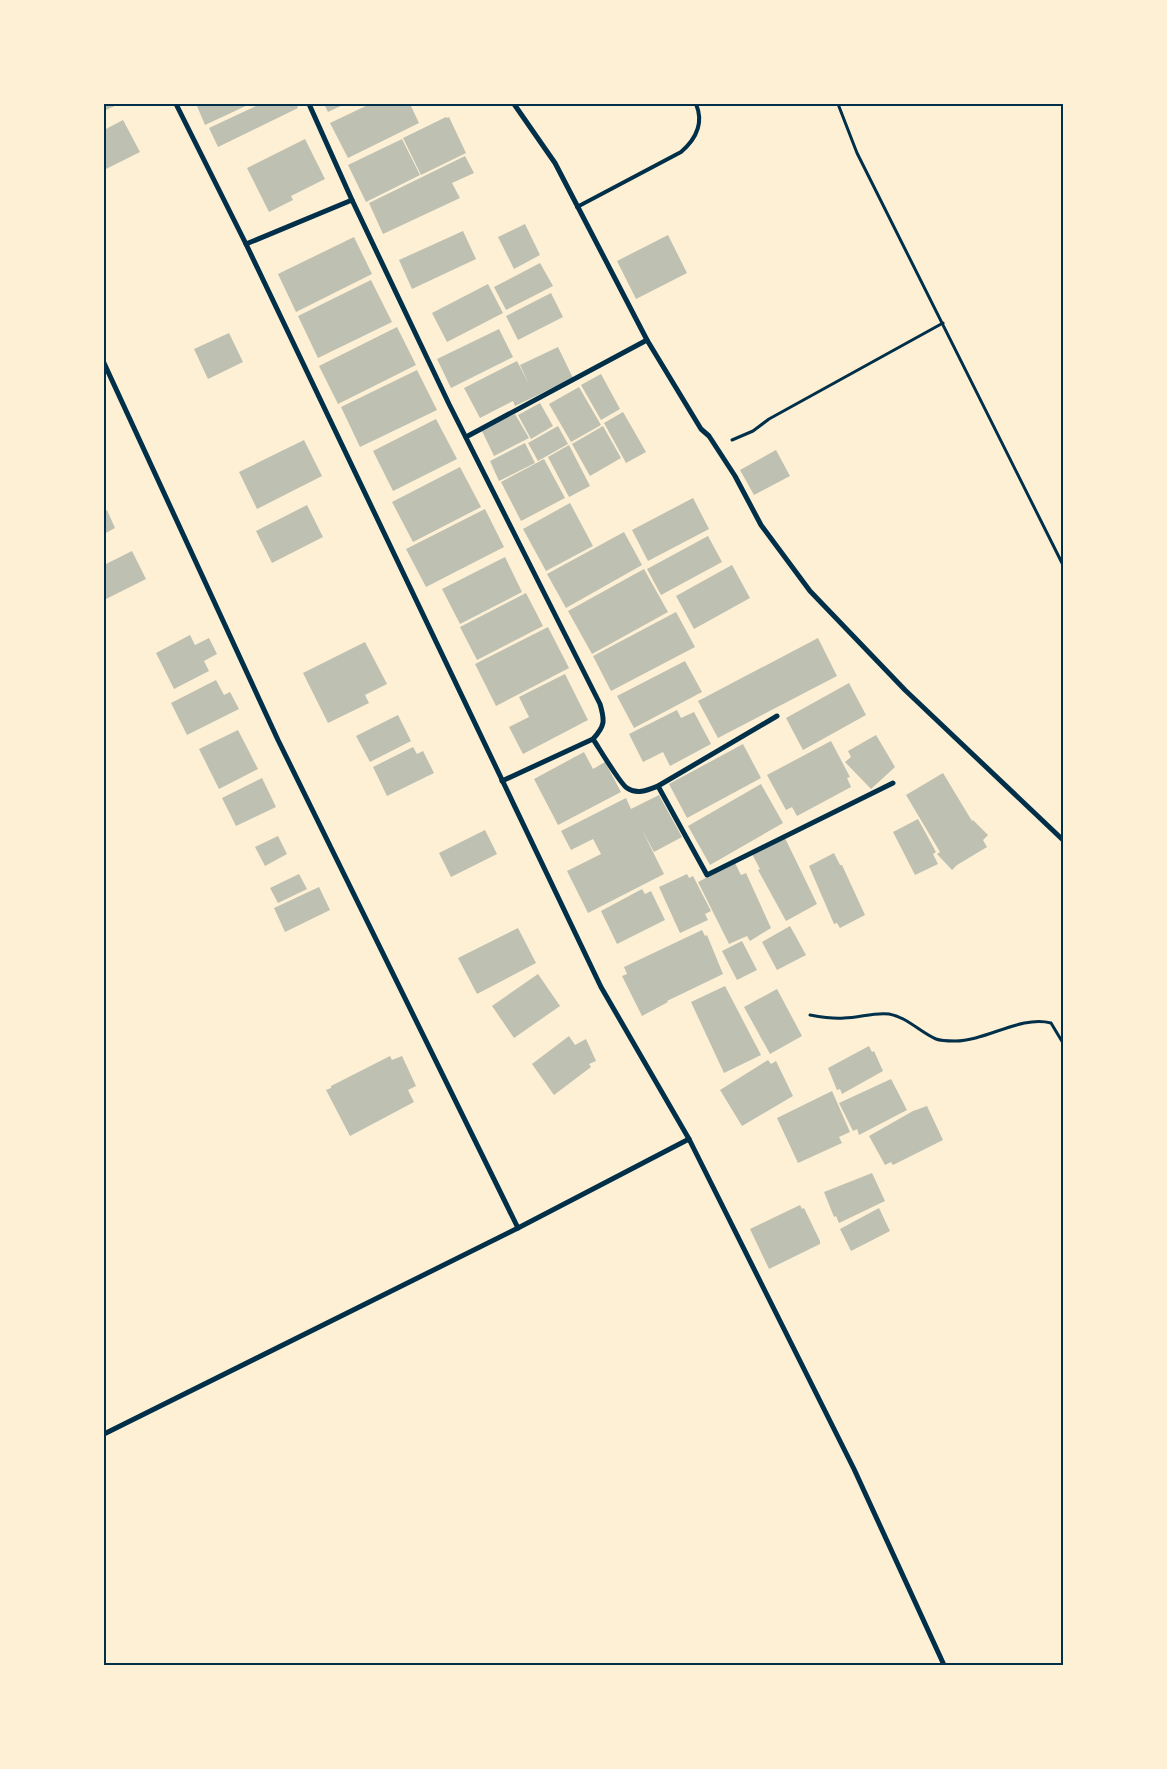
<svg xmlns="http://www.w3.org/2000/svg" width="1167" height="1769" font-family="'DM Sans',sans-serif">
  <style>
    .building { fill: #bec0b2 }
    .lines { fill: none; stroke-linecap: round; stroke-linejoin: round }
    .path { stroke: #003049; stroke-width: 3 }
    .service { stroke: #003049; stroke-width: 4 }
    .minor { stroke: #003049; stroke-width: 5 }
    .neatline { fill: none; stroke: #003049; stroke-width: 2 }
  </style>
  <rect width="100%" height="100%" fill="#fdf0d5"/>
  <g class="building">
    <path d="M 104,104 L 119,104 L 104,111 Z"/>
    <path d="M 202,104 L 250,104 L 205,125 L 197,106 Z"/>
    <path d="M 260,104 L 296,104 L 298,108 L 218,147 L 209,128 Z"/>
    <path d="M 324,104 L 345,104 L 328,112 Z"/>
    <path d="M 370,104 L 410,104 L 419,123 L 348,158 L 330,123 Z"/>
    <path d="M 446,117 L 447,118 L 449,117 L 466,153 L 421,175 L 403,138 Z"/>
    <path d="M 123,120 L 140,152 L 104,170 L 104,130 Z"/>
    <path d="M 305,139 L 325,179 L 291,196 L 293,200 L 269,212 L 247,168 Z"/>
    <path d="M 402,139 L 420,175 L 366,202 L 348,165 Z"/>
    <path d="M 465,156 L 474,173 L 452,183 L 460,198 L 383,234 L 369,203 Z"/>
    <path d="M 525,224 L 540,255 L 514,269 L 498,237 Z"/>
    <path d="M 463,231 L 476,259 L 412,289 L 399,260 Z"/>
    <path d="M 668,235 L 687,273 L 636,299 L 617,261 Z"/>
    <path d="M 354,237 L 372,274 L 296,312 L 278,274 Z"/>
    <path d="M 540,263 L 553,286 L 506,310 L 494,287 Z"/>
    <path d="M 371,280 L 392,322 L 318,358 L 298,316 Z"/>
    <path d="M 488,284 L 503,313 L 447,342 L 432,313 Z"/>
    <path d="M 551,293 L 563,317 L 518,340 L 506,316 Z"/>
    <path d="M 397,327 L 416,365 L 338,404 L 319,366 Z"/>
    <path d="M 499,329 L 513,357 L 451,388 L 437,359 Z"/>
    <path d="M 229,333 L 243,362 L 208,379 L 194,349 Z"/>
    <path d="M 558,347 L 573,378 L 515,406 L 513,401 L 480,418 L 464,388 L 517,361 L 529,384 L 520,365 Z"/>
    <path d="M 417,370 L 437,410 L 360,447 L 341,407 Z"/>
    <path d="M 601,374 L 620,409 L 601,420 L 581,385 Z"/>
    <path d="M 579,387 L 601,425 L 571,442 L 549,404 Z"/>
    <path d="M 540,403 L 553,426 L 531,439 L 518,415 Z"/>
    <path d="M 623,412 L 646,452 L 626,463 L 604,423 Z"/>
    <path d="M 515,414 L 529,438 L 494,456 L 482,431 Z"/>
    <path d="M 436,419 L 457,459 L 393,491 L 373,451 Z"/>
    <path d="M 558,426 L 568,444 L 538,461 L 528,443 Z"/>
    <path d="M 603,426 L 621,458 L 590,476 L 572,444 Z"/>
    <path d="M 304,440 L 322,476 L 257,509 L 239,472 Z"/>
    <path d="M 525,443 L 535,463 L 499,481 L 490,461 Z"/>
    <path d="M 569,445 L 590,486 L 569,497 L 548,457 Z"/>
    <path d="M 776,450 L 790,476 L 754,495 L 740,470 Z"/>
    <path d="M 544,459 L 565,498 L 521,521 L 501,482 Z"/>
    <path d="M 460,467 L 481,507 L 413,542 L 392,502 Z"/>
    <path d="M 693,498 L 709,529 L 648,561 L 632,530 Z"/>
    <path d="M 570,503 L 593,546 L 546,571 L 523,529 Z"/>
    <path d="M 307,505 L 323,537 L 272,563 L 256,531 Z"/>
    <path d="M 485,509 L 504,547 L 426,587 L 406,549 Z"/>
    <path d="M 107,510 L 115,528 L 104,534 L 104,512 Z"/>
    <path d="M 624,532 L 642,565 L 566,608 L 547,574 Z"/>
    <path d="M 708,536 L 722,562 L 661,595 L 647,569 Z"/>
    <path d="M 132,551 L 146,579 L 104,600 L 104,565 Z"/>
    <path d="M 505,557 L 522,592 L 460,624 L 442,589 Z"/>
    <path d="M 732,565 L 750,598 L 694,629 L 676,596 Z"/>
    <path d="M 644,569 L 668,612 L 592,654 L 568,611 Z"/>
    <path d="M 526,593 L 543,626 L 477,660 L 460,627 Z"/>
    <path d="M 676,612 L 695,647 L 611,691 L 593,656 Z"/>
    <path d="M 548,627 L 569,668 L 496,706 L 475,664 Z"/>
    <path d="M 190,635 L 195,645 L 209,638 L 217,654 L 204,661 L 209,671 L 174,689 L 156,653 Z"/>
    <path d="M 818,638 L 837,676 L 718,738 L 698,701 Z"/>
    <path d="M 365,642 L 387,684 L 365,695 L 369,703 L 328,723 L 303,673 Z"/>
    <path d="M 685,661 L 702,692 L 634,728 L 617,696 Z"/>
    <path d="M 565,674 L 588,720 L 523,754 L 509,727 L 529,717 L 519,697 Z"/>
    <path d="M 216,680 L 224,695 L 230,692 L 239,709 L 187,735 L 171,703 Z"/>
    <path d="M 849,683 L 866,715 L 803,750 L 786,718 Z"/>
    <path d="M 677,710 L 681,718 L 694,712 L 711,744 L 670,766 L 663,752 L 643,762 L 629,734 Z"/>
    <path d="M 398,715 L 411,741 L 370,762 L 356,736 Z"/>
    <path d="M 238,730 L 258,769 L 219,789 L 199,749 Z"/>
    <path d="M 876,735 L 895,767 L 871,789 L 845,762 L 851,757 L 848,751 Z"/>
    <path d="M 831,741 L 850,777 L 847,778 L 851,787 L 797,816 L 792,807 L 786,810 L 767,775 Z"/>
    <path d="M 743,744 L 761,778 L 687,818 L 669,784 Z"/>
    <path d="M 413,747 L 417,754 L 423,751 L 434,773 L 387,796 L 373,767 Z"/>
    <path d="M 584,752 L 593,769 L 605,762 L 621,792 L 558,825 L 534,779 Z"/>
    <path d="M 943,773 L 972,821 L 973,820 L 988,835 L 983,840 L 987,847 L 957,865 L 952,870 L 937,854 L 940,852 L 906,795 Z"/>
    <path d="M 262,778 L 276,807 L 236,826 L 222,798 Z"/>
    <path d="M 761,784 L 783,823 L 710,865 L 688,826 Z"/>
    <path d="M 659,795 L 682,837 L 654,852 L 641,828 L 664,874 L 588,913 L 567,871 L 601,854 L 593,839 L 571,850 L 561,831 L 626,798 L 631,809 Z"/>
    <path d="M 918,819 L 936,852 L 933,854 L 938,864 L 915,875 L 893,832 Z"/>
    <path d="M 485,830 L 497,854 L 451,877 L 439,853 Z"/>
    <path d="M 278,836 L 287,854 L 265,866 L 255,847 Z"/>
    <path d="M 785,838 L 817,904 L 786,921 L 758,870 L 760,869 L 752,854 Z"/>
    <path d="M 834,853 L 840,865 L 842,865 L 865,915 L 840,928 L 837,923 L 834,924 L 809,866 Z"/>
    <path d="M 735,863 L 741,875 L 746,873 L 771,928 L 750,941 L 747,936 L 729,944 L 698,882 Z"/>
    <path d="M 299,874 L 307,889 L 278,903 L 270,888 Z"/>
    <path d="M 687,874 L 689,878 L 693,876 L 711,911 L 705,914 L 708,920 L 680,933 L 659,887 Z"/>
    <path d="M 319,887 L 330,910 L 285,932 L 274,908 Z"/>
    <path d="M 642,889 L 645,894 L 651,891 L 665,920 L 617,944 L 601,911 Z"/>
    <path d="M 790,926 L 806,955 L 777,970 L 762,942 Z"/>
    <path d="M 518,928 L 536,963 L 477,994 L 458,958 Z"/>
    <path d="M 702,930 L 705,936 L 707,935 L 723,974 L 667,1001 L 668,1002 L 642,1016 L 622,976 L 627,974 L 624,967 Z"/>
    <path d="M 742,941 L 757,970 L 737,980 L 722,951 Z"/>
    <path d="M 538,974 L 560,1006 L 514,1038 L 492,1006 Z"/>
    <path d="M 725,986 L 761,1055 L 724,1073 L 691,1002 Z"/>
    <path d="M 777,989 L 802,1036 L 770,1054 L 744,1007 Z"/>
    <path d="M 569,1036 L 575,1045 L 586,1039 L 596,1061 L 589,1064 L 591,1067 L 554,1095 L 532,1064 Z"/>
    <path d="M 869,1046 L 872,1052 L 874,1051 L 883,1071 L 842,1094 L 840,1089 L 837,1090 L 828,1068 Z"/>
    <path d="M 390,1056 L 392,1060 L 402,1056 L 416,1086 L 408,1090 L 414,1102 L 350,1136 L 326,1090 L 331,1088 L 331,1086 Z"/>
    <path d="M 768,1060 L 771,1064 L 776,1061 L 793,1096 L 742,1126 L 720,1090 Z"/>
    <path d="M 891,1079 L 907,1110 L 859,1135 L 857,1129 L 853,1131 L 839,1103 Z"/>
    <path d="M 832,1091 L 850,1132 L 839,1137 L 842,1143 L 798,1163 L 777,1118 Z"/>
    <path d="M 927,1106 L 943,1140 L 893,1165 L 891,1162 L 885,1165 L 869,1136 L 913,1111 Z"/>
    <path d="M 872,1173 L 885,1201 L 839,1223 L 836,1216 L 834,1217 L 824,1192 Z"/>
    <path d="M 800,1205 L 802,1209 L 804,1208 L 820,1241 L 820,1244 L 769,1269 L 750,1229 Z"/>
    <path d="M 879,1208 L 890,1231 L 851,1251 L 840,1229 Z"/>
  </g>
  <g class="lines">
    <g class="path">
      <path d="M 838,104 L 857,153 L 1063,565"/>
      <path d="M 732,440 L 753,431 L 769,419 L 943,323"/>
      <path d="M 810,1015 C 821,1017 833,1019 844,1018 C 859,1018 874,1012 889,1014 C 907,1017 921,1033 936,1039 C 941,1041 950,1041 955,1041 C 986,1041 1021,1015 1051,1023 L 1063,1043"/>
    </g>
    <path class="service" d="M 577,207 L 681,152 C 696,139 704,123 696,104"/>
    <g class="minor">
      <path d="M 176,104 L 246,244 L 601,987 L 689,1139 L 854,1469 L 944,1665"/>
      <path d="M 514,104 L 555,163 L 647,340 L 701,429 L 709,436 L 735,476 L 761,525 L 810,591 L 905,690 L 1063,840"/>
      <path d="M 352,200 L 449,404 L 600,704 C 605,721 605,726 593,739 L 502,781"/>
      <path d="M 246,244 L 352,200 L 309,104"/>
      <path d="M 104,363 L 278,740 L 518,1228"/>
      <path d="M 466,437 L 647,340"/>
      <path d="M 593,739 C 599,748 621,785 627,788 C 637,795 648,790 658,786 L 777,716"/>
      <path d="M 658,786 L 707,875 L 893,783"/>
      <path d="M 104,1434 L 518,1228 L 689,1139"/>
    </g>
  </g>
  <rect width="1167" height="1769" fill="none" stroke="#fdf0d5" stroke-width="210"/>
  <rect x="105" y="105" width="957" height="1559" class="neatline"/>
</svg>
